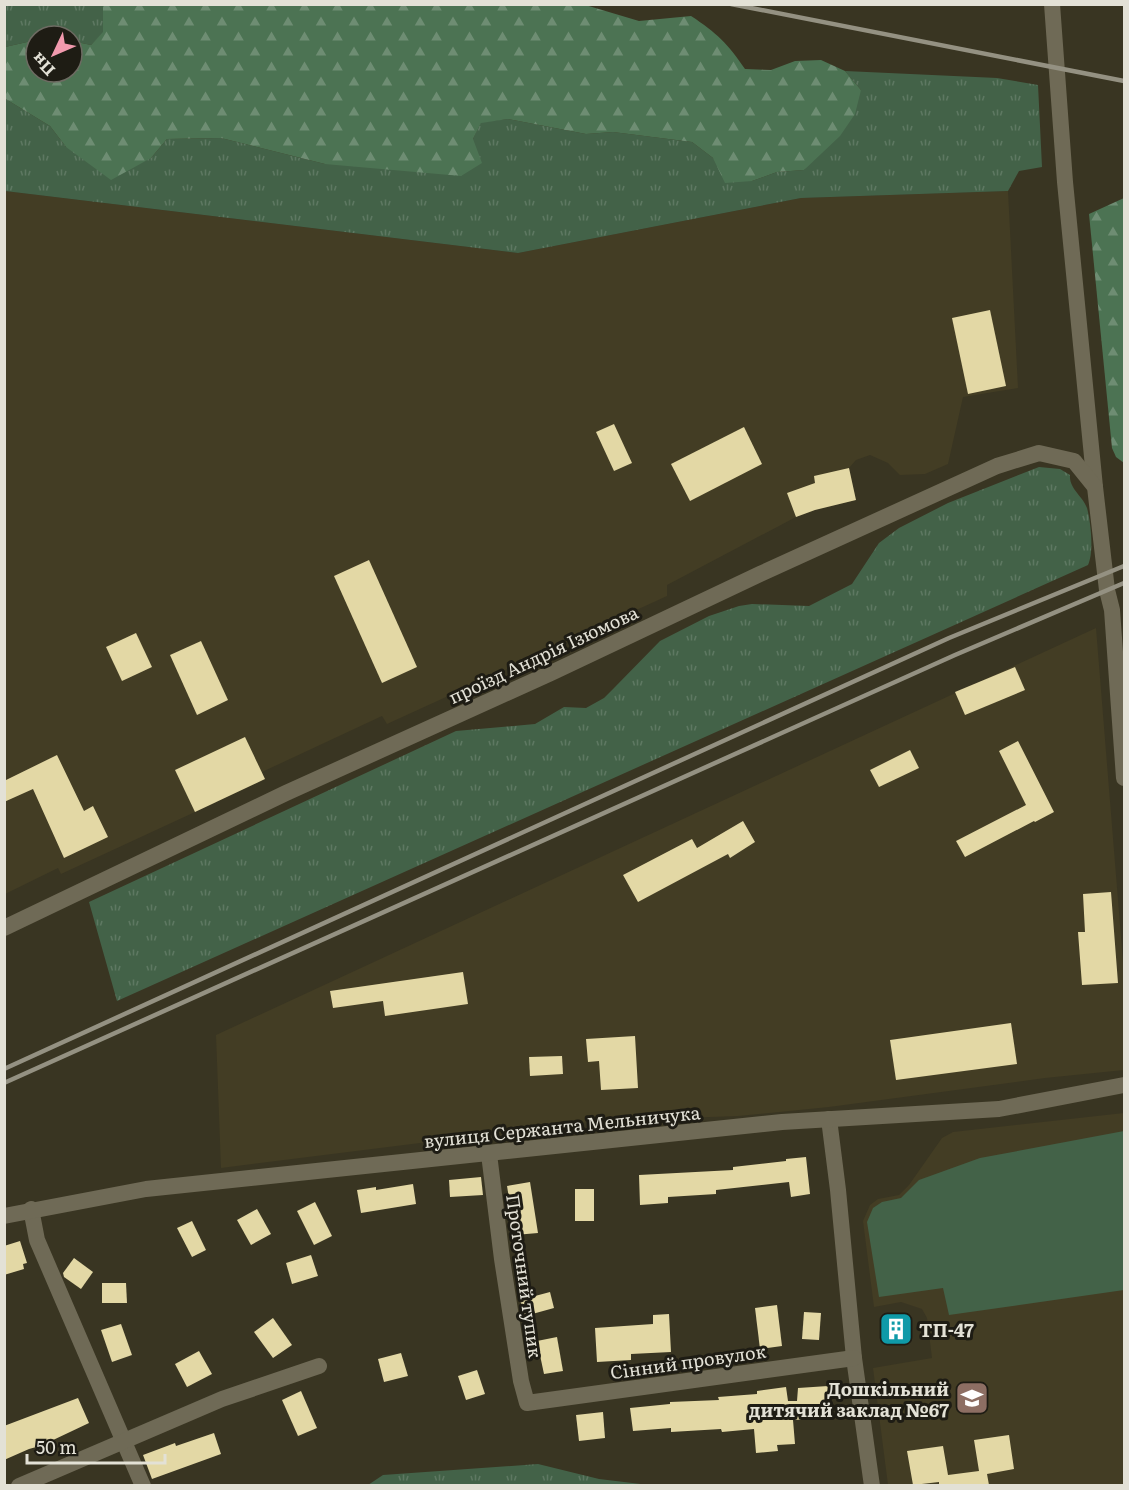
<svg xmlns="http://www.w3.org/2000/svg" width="1129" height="1490" font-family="Literata,serif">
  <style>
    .built { fill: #433d24 }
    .grass { fill: url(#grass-tufts) }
    .forest { fill: url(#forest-firs) }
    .pitch { fill: #436248 }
    .building { fill: #e3d8a5 }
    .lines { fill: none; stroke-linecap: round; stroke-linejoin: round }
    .minor { stroke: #6f6a56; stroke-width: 16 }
    .tertiary { stroke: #6f6a56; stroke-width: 16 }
    .rail { stroke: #949182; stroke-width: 4.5 }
    .labels { text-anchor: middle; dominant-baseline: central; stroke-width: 6; stroke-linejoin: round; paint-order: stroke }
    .street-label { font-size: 18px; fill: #e3e1d6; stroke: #1e1c14 }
    .poi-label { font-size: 18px; font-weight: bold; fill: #e3e1d6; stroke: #1e1c14; text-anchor: start }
  </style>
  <defs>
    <pattern id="grass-tufts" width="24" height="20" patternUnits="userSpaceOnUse" patternTransform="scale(1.5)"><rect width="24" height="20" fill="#436248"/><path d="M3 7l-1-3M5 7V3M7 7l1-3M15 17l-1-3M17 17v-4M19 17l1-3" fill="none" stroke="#5e7862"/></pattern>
    <pattern id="forest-firs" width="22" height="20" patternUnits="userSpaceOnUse" patternTransform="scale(1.5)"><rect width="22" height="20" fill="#4c7353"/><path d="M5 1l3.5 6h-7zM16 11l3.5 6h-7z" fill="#6e8d73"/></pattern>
  </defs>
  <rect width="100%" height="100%" fill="#393522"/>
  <g class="built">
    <path d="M 5,191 L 518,253 L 801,198 L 1008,191 L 1018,388 L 963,397 L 948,464 L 925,474 L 900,475 L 888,463 L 870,455 L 856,460 L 849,468 L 856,500 L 815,510 L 796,517 L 667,585 L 667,596 L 387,724 L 382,716 L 262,772 L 265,779 L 195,812 L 61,874 L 58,868 L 5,894 Z"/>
    <path d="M 1096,628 L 1124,974 L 1124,1070 L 1045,1078 L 829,1107 L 738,1116 L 596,1121 L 221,1168 L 216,1035 Z"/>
    <path d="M 1124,1113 L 1124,1485 L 888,1485 L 873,1368 L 932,1358 L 927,1318 L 922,1309 L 901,1302 L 874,1307 L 863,1221 L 870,1205 L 878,1199 L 899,1195 L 909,1185 L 942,1138 L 953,1132 Z"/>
  </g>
  <g class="grass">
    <path d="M 5,5 L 103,5 L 104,32 L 91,45 L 72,41 L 72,36 L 36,36 L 36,40 L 5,47 Z"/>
    <path d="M 845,71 L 997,78 L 1038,85 L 1042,167 L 1019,171 L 1008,191 L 801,198 L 518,253 L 5,191 L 4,98 L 50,126 L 66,147 L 151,158 L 167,139 L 221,138 L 325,164 L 473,139 L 481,122 L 508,119 L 586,134 L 613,132 L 692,142 L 713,158 L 752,181 L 777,172 L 804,170 L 861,90 Z"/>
    <path d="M 1039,467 L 1060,469 L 1070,475 C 1069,489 1083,496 1087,508 C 1091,523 1094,552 1088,565 L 117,1001 L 89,902 L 456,731 L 535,724 L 564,707 L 586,708 L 604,698 L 615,687 L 660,641 L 709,616 L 739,606 L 752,604 L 809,606 L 852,584 L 879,543 L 899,528 L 948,503 Z"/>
    <path d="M 538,1464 L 599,1479 L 649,1485 L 368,1485 L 383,1475 Z"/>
  </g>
  <g class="forest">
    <path d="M 103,5 L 582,4 L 639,21 L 691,16 C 717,33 728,44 745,69 L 771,70 L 795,61 L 821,60 L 845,71 L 861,90 L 855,114 L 840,136 L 804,170 L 777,172 L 752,181 L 725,183 L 713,158 L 692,142 L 613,132 L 586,134 L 508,119 L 481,123 L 473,139 L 482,163 L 461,176 L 325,164 L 221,138 L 167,139 L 151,158 L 111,180 L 66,147 L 50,126 L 4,98 L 5,47 L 36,40 L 36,72 L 72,72 L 72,41 L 91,45 L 103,32 Z"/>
    <path d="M 1124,198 L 1124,463 L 1116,457 L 1112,448 L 1089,214 Z"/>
  </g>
  <path class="pitch" d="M 1124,1131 L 1124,1290 L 949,1315 L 943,1288 L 879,1297 L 867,1222 L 873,1208 L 882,1202 L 901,1198 L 919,1180 L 980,1158 Z"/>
  <g class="building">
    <path d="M 990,310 L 1006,386 L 968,394 L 952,318 Z"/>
    <path d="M 614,424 L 632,463 L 614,471 L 596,432 Z"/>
    <path d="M 744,427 L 762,464 L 690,501 L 671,464 Z"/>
    <path d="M 849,468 L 856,500 L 815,510 L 796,517 L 787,493 L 815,483 L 814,476 Z"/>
    <path d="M 369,560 L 417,667 L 382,683 L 334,576 Z"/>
    <path d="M 136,633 L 152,667 L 122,681 L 106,647 Z"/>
    <path d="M 201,641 L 228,700 L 197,715 L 170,655 Z"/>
    <path d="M 1015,667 L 1025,690 L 965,715 L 955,692 Z"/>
    <path d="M 245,737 L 265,779 L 195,812 L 175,770 Z"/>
    <path d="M 1018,741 L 1054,812 L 1035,822 L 1034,821 L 965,857 L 956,841 L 1026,805 L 999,751 Z"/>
    <path d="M 910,750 L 919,768 L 879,787 L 870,770 Z"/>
    <path d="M 57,755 L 84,811 L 93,806 L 108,837 L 64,858 L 33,789 L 4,802 L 4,781 Z"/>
    <path d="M 743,821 L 755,842 L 730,858 L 728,854 L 638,902 L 623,875 L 692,839 L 697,848 Z"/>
    <path d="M 1111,892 L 1118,983 L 1082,985 L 1078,932 L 1085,932 L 1083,894 Z"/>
    <path d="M 463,972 L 468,1004 L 385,1016 L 383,1001 L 333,1008 L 330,991 Z"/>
    <path d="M 1011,1023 L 1017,1064 L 896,1080 L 890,1040 Z"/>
    <path d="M 635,1036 L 638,1088 L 601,1090 L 599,1061 L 588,1062 L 586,1039 Z"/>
    <path d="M 562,1056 L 563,1074 L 530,1076 L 529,1057 Z"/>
    <path d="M 806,1157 L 810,1194 L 791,1197 L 789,1182 L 716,1190 L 716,1194 L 668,1197 L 668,1203 L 640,1205 L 639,1175 L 733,1170 L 733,1167 L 786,1161 L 786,1159 Z"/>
    <path d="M 481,1177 L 483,1195 L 450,1197 L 449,1180 Z"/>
    <path d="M 530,1182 L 538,1233 L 515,1235 L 507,1186 Z"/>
    <path d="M 413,1184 L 416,1204 L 361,1213 L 357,1190 L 376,1187 L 376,1190 Z"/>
    <rect x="575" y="1189" width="19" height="32"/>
    <path d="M 315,1202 L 332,1236 L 314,1245 L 297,1211 Z"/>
    <path d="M 257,1209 L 271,1234 L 251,1245 L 237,1220 Z"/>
    <path d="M 192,1221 L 206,1250 L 192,1257 L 177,1228 Z"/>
    <path d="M 20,1241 L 27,1263 L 23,1264 L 24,1269 L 4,1275 L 4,1246 Z"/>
    <path d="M 311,1255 L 318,1276 L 292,1284 L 286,1263 Z"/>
    <path d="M 74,1258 L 93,1272 L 81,1289 L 64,1277 L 63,1273 Z"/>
    <path d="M 102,1283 L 126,1283 L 127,1303 L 102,1303 Z"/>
    <path d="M 550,1292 L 554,1308 L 525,1316 L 520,1300 Z"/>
    <path d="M 777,1305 L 782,1346 L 760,1349 L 755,1308 Z"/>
    <path d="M 804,1312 L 821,1313 L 819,1340 L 802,1339 Z"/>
    <path d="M 669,1314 L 671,1352 L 631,1354 L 631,1360 L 597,1362 L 595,1328 L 653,1324 L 653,1315 Z"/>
    <path d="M 273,1318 L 292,1345 L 273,1358 L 254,1332 Z"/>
    <path d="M 908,1318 L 911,1336 L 885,1340 L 882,1323 Z"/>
    <path d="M 121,1324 L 132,1355 L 112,1362 L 101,1330 Z"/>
    <path d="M 557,1337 L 563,1371 L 544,1374 L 537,1341 Z"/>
    <path d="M 199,1351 L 212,1374 L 187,1387 L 175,1364 Z"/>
    <path d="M 401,1353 L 408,1376 L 384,1382 L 378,1359 Z"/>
    <path d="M 477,1370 L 485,1394 L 466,1400 L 458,1376 Z"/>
    <path d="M 828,1386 L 830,1418 L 793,1420 L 795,1444 L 777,1445 L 778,1451 L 756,1453 L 754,1429 L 722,1432 L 721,1429 L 671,1432 L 671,1428 L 633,1431 L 630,1408 L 670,1404 L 670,1402 L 719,1400 L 718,1397 L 757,1394 L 757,1391 L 786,1387 L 788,1401 L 797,1401 L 798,1388 Z"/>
    <path d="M 301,1391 L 317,1428 L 298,1436 L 282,1400 Z"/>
    <path d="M 78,1398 L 89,1423 L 51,1441 L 51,1443 L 29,1449 L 4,1460 L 4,1426 Z"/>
    <path d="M 603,1412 L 605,1438 L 579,1441 L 576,1415 Z"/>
    <path d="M 214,1433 L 221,1454 L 152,1479 L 143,1455 L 175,1443 L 176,1446 Z"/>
    <path d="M 1009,1435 L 1014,1469 L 987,1474 L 989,1485 L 939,1485 L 939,1482 L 913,1485 L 907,1451 L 943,1446 L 948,1475 L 979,1471 L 974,1440 Z"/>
  </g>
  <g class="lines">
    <g class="minor">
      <path d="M 1052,4 L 1065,182 L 1095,487"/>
      <path d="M 829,1119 L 838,1190 L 854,1358 L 872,1486"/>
      <path d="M 489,1154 L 502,1259 L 521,1381 L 527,1403 L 854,1358"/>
      <path d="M 31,1209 L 37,1240 L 143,1486"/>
      <path d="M 4,1216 L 146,1189 L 782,1122 L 999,1109 L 1124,1085"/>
      <path d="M 19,1486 L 222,1399 L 319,1366"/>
    </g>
    <path class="tertiary" d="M 4,928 L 286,793 L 551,673 L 760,574 L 997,466 L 1039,453 L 1074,461 L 1095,487 L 1107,590 L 1112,610 L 1124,778"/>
    <g class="rail">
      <path d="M 731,4 L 1124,81"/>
      <path d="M 4,1069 L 949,638 L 1124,566"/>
      <path d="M 4,1083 L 955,655 L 1124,583"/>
    </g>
  </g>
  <defs>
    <g id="building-square" transform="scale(1.725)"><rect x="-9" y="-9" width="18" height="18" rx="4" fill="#0f9aa8" stroke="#1e1c14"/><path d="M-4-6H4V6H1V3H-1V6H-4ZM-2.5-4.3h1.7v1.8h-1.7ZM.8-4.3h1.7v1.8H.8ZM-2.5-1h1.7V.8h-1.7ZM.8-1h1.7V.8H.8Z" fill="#fff"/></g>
    <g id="school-square" transform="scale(1.725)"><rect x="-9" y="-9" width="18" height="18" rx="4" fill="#8d6e63" stroke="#1e1c14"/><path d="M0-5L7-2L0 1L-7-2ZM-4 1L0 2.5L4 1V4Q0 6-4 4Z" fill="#fff"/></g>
  </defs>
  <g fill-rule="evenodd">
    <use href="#building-square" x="896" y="1329"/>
    <use href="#school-square" x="972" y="1398"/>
  </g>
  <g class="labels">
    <g class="street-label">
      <text transform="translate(543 654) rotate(-25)">проїзд Андрія Ізюмова</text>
      <text transform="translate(562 1126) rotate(-6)">вулиця Сержанта Мельничука</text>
      <text transform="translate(525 1276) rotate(82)">Проточний тупик</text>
      <text transform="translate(688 1361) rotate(-8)">Сінний провулок</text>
    </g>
    <g class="poi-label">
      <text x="919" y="1329">ТП-47</text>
      <text x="949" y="1388" text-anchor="end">Дошкільний<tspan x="949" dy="21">дитячий заклад №67</tspan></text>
    </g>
  </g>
  <rect width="1129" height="1490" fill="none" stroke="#e3e1d6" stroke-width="12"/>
  <g transform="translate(54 54) rotate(226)"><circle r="28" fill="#1e1c14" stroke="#6d6b62" stroke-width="1.5"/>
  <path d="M0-4.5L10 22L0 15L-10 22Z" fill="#f29aae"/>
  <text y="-9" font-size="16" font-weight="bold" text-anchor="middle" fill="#e3e1d6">Пн</text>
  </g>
  <path d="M27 1454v9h138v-9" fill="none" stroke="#e3e1d6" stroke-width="3"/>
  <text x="36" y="1454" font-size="18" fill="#e3e1d6" stroke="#1e1c14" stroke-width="4.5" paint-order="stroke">50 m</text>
</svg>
